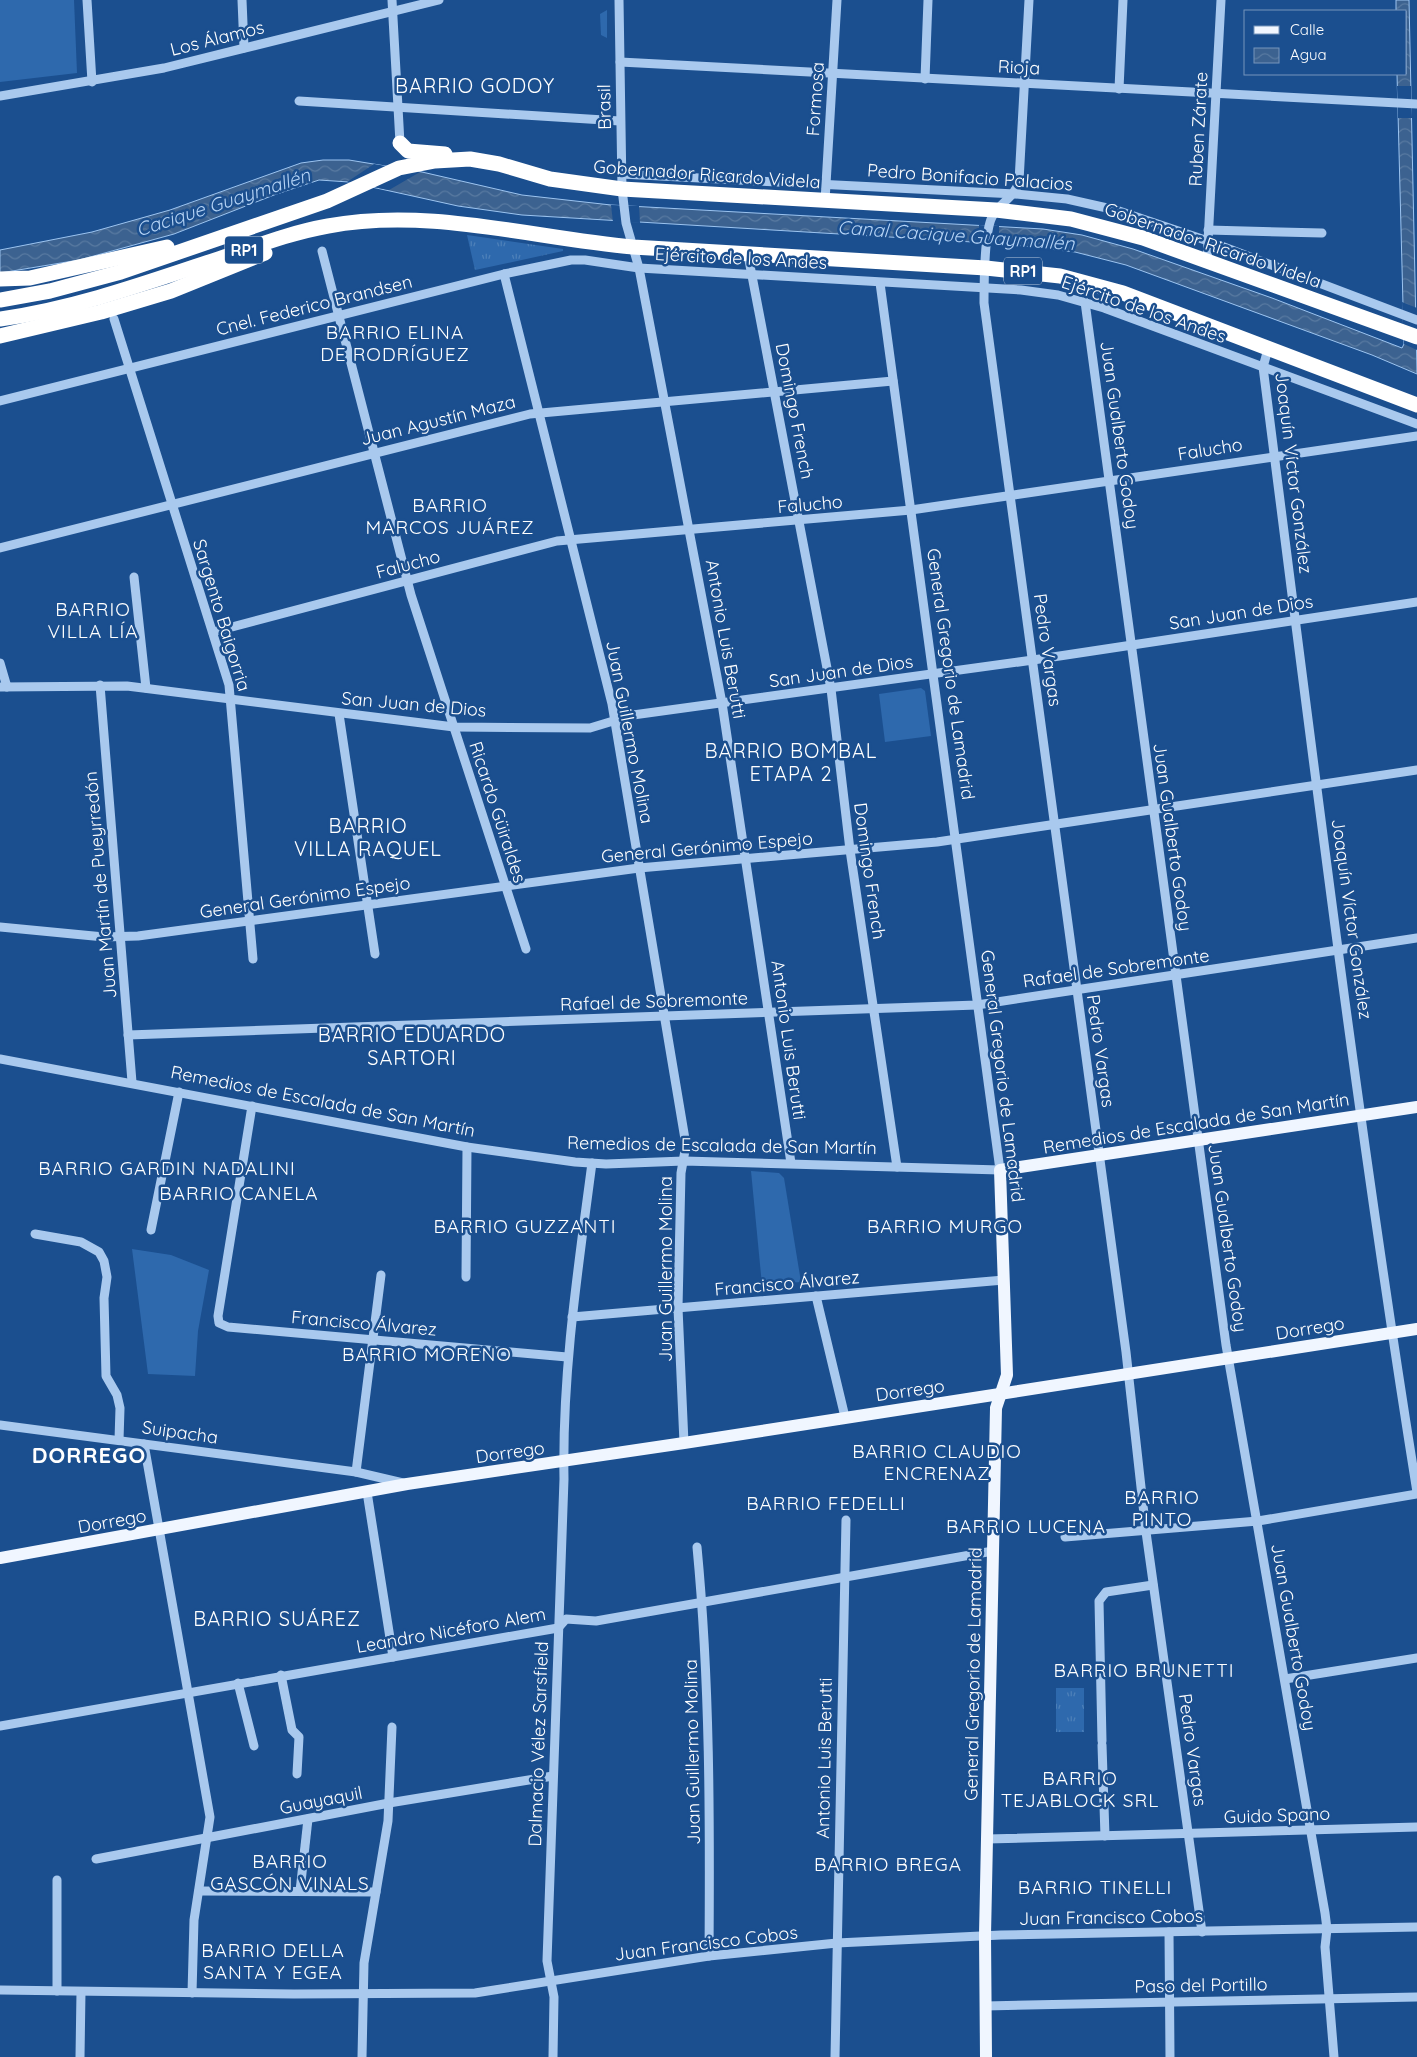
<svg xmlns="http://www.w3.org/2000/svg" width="1417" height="2057" font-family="Quicksand,sans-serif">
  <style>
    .grass { fill: #2e69ad }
    .park { fill: url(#park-tufts) }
    .water { fill: url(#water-waves); stroke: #9cc4f0 }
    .pier { fill: #1b4f8f }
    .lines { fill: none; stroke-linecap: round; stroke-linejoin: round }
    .minor { stroke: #a9c9ee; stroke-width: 9 }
    .major { stroke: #f0f6ff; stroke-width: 12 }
    .highway { stroke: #fff; stroke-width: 15 }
    .labels { text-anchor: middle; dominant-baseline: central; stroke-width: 5; stroke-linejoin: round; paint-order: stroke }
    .shield { fill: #1b4f8f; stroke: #bbcadd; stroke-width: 1 }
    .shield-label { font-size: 16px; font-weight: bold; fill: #fff }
    .street-label { font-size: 18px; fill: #fff; stroke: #1b4f8f }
    .water-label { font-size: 19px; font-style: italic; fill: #b5d3f5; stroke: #1b4f8f }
    .neighbourhood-label { font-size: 19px; letter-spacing: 1px; fill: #fff; stroke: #1b4f8f }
    .quarter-label { font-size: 20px; letter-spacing: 1px; fill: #fff; stroke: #1b4f8f }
    .district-label { font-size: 22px; font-weight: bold; letter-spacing: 1px; fill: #fff; stroke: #1b4f8f }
  </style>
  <defs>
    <pattern id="park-tufts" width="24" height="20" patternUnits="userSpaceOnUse" patternTransform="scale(1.25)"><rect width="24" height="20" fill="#2e69ad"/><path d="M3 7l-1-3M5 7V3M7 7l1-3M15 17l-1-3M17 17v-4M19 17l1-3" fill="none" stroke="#4d80b9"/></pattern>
    <pattern id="water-waves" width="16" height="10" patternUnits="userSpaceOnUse" patternTransform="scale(1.25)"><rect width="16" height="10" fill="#3c6290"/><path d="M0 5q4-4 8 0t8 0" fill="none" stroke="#597aa1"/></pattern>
  </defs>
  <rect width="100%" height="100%" fill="#1b4f8f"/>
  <g class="grass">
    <path d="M 0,0 L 74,0 L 77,73 L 0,82 Z"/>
    <path d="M 607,10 L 607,38 L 601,35 L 600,14 Z"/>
    <path d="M 921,688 L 925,691 L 931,736 L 885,742 L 879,694 Z"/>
    <path d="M 751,1171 L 779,1173 L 784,1178 L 801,1282 L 762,1285 Z"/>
    <path d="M 132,1249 L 171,1255 L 209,1270 L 198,1331 L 195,1376 L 148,1374 Z"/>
  </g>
  <g class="park">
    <path d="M 467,235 L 563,249 L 563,251 L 475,270 Z"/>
    <rect x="1056" y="1688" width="28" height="44"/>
  </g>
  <path class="water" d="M 1396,0 L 1409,0 L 1417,374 L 1372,355 L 1126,265 L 1075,252 L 1006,244 L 522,215 L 458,206 L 349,182 L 319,180 L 274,195 L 174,234 L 79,260 L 0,273 L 0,250 L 92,232 L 170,210 L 301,163 L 323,160 L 349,160 L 422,172 L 522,195 L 611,205 L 1043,229 L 1082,235 L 1133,249 L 1272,298 L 1402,348 L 1404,344 L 1397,74 L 1406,74 L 1406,11 L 1396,11 Z"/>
  <g class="pier">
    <path d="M 1397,86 L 1411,86 L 1412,118 L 1398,118 Z"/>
    <path d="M 374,164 L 420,172 L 389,190 L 347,182 Z"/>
    <path d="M 611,205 L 639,206 L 640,223 L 613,222 Z"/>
    <path d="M 979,225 L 999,226 L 999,244 L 979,243 Z"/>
    <path d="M 1402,302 L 1417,308 L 1417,350 L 1404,344 Z"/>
  </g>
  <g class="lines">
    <g class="minor">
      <path d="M 87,0 L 92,82"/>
      <path d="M 242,0 L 244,48"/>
      <path d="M 392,0 L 400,143"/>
      <path d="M 619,0 L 622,189 L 626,223 L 639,268 L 722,703 L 791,1163"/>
      <path d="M 1029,0 L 1019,181 C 1015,198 999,203 992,217 C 984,233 984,284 984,303 L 1126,1352 L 1146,1532 L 1202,1932"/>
      <path d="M 620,62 L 1417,104"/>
      <path d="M 925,79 L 928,0"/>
      <path d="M 1119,89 L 1123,0"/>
      <path d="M 0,96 L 164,68 L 439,0"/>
      <path d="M 299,101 L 620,121"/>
      <path d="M 621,174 L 1015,194 L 1067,199 L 1116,210 L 1208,241 L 1417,320"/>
      <path d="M 825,201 L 837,0"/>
      <path d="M 1208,230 L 1322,233"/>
      <path d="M 322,251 L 411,595 L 526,949"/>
      <path d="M 748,255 L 831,689 L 850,850 L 897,1167"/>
      <path d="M 1207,260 L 1221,0"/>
      <path d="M 504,274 L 612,704 L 686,1145 L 681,1173 L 678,1308 L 684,1443"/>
      <path d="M 1085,302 L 1226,1345 L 1325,1913 L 1327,1929 L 1325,1947 L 1334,2057"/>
      <path d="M 114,319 L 229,685 L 253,959"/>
      <path d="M 1268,349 L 1263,367 C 1311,742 1357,1119 1417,1492"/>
      <path d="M 0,401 L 504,274 L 571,260 L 585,260 L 639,268 L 1021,290 L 1058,295 L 1104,308 L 1417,424"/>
      <path d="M 0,548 L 530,414 L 893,381"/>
      <path d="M 134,577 L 146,688"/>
      <path d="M 213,632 L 557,541 L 911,510 L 1417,436"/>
      <path d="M 0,663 L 7,687"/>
      <path d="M 100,685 L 132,1082"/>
      <path d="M 0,687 L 127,686 L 454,727 L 590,728 L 633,715 L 1033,660 L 1417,602"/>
      <path d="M 339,714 L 375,954"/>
      <path d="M 0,927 L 104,937 L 138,936 L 639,868 L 937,842 L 1417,770"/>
      <path d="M 128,1035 L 977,1005 L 1417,938"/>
      <path d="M 0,1059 L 467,1147 L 575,1162 L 606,1164 L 684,1161 L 1000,1170 L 880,283"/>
      <path d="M 252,1106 L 218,1316 L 219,1323 L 228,1327 L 567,1357"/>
      <path d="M 151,1230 L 179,1092"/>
      <path d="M 35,1234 L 81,1242 L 99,1252 L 104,1261 L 107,1277 L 104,1298 L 106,1376 L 117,1395 L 120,1408 L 119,1440"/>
      <path d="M 466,1277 L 467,1147"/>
      <path d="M 816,1296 L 845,1417"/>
      <path d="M 572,1317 L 1004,1280"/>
      <path d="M 0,1425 L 356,1472 L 403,1483"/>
      <path d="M 144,1444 L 210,1817 L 194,1920 L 192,1993"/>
      <path d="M 356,1472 L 381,1275"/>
      <path d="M 367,1492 L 393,1657"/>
      <path d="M 1065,1537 L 1258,1521 L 1417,1494"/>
      <path d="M 697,1547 C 710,1683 710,1819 709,1956"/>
      <path d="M 281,1675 L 292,1730 L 299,1737 L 297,1774"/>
      <path d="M 1285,1679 L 1417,1658"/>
      <path d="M 238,1683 L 254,1746"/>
      <path d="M 0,1726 L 558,1628 L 566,1619 L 596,1621 L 993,1551"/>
      <path d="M 1102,1741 L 1099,1601 L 1106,1592 L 1153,1585"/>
      <path d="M 1102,1745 L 1105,1836"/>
      <path d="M 987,1839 L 1417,1827"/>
      <path d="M 96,1859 L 389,1803 L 553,1776"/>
      <path d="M 57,1880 L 57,1991"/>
      <path d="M 199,1891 L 376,1892"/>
      <path d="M 300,1891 L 308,1819"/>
      <path d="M 1169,1932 L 1170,2057"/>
      <path d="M 0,1990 L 294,1994 L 475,1993 L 709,1956 L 837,1943 L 1001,1935 L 1417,1927"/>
      <path d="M 985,2006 L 1417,1997"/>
      <path d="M 80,2057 L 81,1992"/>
      <path d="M 362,2057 L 364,1963 L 388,1821 L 392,1727"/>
      <path d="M 553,2057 L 554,1997 L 547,1961 L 564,1479 C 562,1373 578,1269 592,1163"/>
      <path d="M 835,2057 L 846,1520"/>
    </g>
    <g class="major">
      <path d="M 0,1558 L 407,1484 L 684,1443 L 1417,1329"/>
      <path d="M 986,2057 L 985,1935 L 996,1408 L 1007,1375 L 1000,1170 L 1417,1107"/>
    </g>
    <g class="highway">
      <path d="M 400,143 L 408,151 L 445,154"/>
      <path d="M 0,279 L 30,278 L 167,247"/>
      <path d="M 0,300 L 50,291 L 121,272 L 327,201 L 399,168 L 435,161 L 470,159 L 499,164 L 550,179 L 622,189 L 996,210 L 1071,219 L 1143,238 L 1417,337"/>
      <path d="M 0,319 C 79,308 154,280 230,255 C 262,244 294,232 328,226 C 429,207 532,238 633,247 L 986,268 L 1060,276 L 1123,293 L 1417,405"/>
      <path d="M 0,336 L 101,312 L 171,291 L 265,253"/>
    </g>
  </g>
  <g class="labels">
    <g class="shield">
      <rect x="225" y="236.5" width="38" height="27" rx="4"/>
      <rect x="1004" y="257.5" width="38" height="27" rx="4"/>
    </g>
    <g class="shield-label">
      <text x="244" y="250">RP1</text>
      <text x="1023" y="271">RP1</text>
    </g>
    <g class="street-label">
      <text transform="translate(217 38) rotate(-14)">Los Álamos</text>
      <text transform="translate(1019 67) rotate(3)">Rioja</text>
      <text transform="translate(815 99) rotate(-86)">Formosa</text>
      <text transform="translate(604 107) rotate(-91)">Brasil</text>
      <text transform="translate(1198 129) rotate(-87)">Ruben Zárate</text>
      <text transform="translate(707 174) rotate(4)">Gobernador Ricardo Videla</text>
      <text transform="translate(970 177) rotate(4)">Pedro Bonifacio Palacios</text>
      <text transform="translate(1213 245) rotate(19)">Gobernador Ricardo Videla</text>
      <text transform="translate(741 258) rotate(3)">Ejército de los Andes</text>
      <text transform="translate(314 305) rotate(-14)">Cnel. Federico Brandsen</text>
      <text transform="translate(1144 309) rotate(19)">Ejército de los Andes</text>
      <text transform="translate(795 411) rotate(79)">Domingo French</text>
      <text transform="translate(438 420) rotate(-14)">Juan Agustín Maza</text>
      <text transform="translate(1120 435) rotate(82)">Juan Gualberto Godoy</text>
      <text transform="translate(1210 449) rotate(-9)">Falucho</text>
      <text transform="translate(1294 473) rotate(83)">Joaquín Víctor González</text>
      <text transform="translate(810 504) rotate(-5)">Falucho</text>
      <text transform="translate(408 564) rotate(-15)">Falucho</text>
      <text transform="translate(1241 612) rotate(-9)">San Juan de Dios</text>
      <text transform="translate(222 615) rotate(73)">Sargento Baigorria</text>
      <text transform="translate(726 639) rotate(80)">Antonio Luis Berutti</text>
      <text transform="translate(1048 650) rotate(82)">Pedro Vargas</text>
      <text transform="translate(841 671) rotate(-8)">San Juan de Dios</text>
      <text transform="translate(951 674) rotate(82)">General Gregorio de Lamadrid</text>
      <text transform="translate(414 704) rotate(5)">San Juan de Dios</text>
      <text transform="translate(630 732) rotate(79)">Juan Guillermo Molina</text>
      <text transform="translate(498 812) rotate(72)">Ricardo Güiraldes</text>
      <text transform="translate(1173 837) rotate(82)">Juan Gualberto Godoy</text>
      <text transform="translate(707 847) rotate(-5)">General Gerónimo Espejo</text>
      <text transform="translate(870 871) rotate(82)">Domingo French</text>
      <text transform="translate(100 885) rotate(-95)">Juan Martín de Pueyrredón</text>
      <text transform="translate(305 897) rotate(-8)">General Gerónimo Espejo</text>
      <text transform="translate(1352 919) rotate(82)">Joaquín Víctor González</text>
      <text transform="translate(1116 968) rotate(-8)">Rafael de Sobremonte</text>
      <text transform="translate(654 1001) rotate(-2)">Rafael de Sobremonte</text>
      <text transform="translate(789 1040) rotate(82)">Antonio Luis Berutti</text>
      <text transform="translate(1101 1051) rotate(82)">Pedro Vargas</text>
      <text transform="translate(1003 1076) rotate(83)">General Gregorio de Lamadrid</text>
      <text transform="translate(323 1101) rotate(11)">Remedios de Escalada de San Martín</text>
      <text transform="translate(1196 1123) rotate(-9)">Remedios de Escalada de San Martín</text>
      <text transform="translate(722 1145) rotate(1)">Remedios de Escalada de San Martín</text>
      <text transform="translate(1228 1238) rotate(82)">Juan Gualberto Godoy</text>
      <text transform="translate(665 1269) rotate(-90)">Juan Guillermo Molina</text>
      <text transform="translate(787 1283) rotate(-5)">Francisco Álvarez</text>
      <text transform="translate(364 1323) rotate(5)">Francisco Álvarez</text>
      <text transform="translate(1310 1328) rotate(-9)">Dorrego</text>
      <text transform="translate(910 1390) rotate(-8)">Dorrego</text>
      <text transform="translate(180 1432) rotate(8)">Suipacha</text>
      <text transform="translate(510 1452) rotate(-8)">Dorrego</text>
      <text transform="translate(112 1521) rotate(-10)">Dorrego</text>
      <text transform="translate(451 1630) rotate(-10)">Leandro Nicéforo Alem</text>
      <text transform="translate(1294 1637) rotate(80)">Juan Gualberto Godoy</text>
      <text transform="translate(973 1674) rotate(-89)">General Gregorio de Lamadrid</text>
      <text transform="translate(538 1744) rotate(-88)">Dalmacio Vélez Sarsfield</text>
      <text transform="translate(1193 1750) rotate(82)">Pedro Vargas</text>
      <text transform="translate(692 1752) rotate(-91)">Juan Guillermo Molina</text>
      <text transform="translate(824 1758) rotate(-89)">Antonio Luis Berutti</text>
      <text transform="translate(321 1800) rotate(-11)">Guayaquil</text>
      <text transform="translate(1277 1815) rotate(-2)">Guido Spano</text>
      <text transform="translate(1111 1917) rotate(-1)">Juan Francisco Cobos</text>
      <text transform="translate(706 1943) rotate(-7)">Juan Francisco Cobos</text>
      <text transform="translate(1201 1985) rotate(-1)">Paso del Portillo</text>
    </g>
    <g class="water-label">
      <text transform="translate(223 202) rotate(-18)">Cacique Guaymallén</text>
      <text transform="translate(956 235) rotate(4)">Canal Cacique Guaymallén</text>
    </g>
    <g class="neighbourhood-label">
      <text x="395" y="332">BARRIO ELINA<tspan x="395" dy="22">DE RODRÍGUEZ</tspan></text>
      <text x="450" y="505">BARRIO<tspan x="450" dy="22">MARCOS JUÁREZ</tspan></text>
      <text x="93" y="609">BARRIO<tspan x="93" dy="22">VILLA LÍA</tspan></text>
      <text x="167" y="1168">BARRIO GARDIN NADALINI</text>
      <text x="239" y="1193">BARRIO CANELA</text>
      <text x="525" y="1226">BARRIO GUZZANTI</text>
      <text x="945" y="1226">BARRIO MURGO</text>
      <text x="427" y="1354">BARRIO MORENO</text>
      <text x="937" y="1451">BARRIO CLAUDIO<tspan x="937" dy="22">ENCRENAZ</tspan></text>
      <text x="1162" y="1497">BARRIO<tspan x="1162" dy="22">PINTO</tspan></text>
      <text x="826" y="1503">BARRIO FEDELLI</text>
      <text x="1026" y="1526">BARRIO LUCENA</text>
      <text x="1144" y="1670">BARRIO BRUNETTI</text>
      <text x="1080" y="1778">BARRIO<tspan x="1080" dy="22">TEJABLOCK SRL</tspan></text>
      <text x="290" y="1861">BARRIO<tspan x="290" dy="22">GASCÓN VINALS</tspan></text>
      <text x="888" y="1864">BARRIO BREGA</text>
      <text x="1095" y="1887">BARRIO TINELLI</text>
      <text x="273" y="1950">BARRIO DELLA<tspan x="273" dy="22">SANTA Y EGEA</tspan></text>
    </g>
    <g class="quarter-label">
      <text x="475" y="85">BARRIO GODOY</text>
      <text x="791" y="750">BARRIO BOMBAL<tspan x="791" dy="23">ETAPA 2</tspan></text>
      <text x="368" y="825">BARRIO<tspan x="368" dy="23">VILLA RAQUEL</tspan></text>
      <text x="412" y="1034">BARRIO EDUARDO<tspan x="412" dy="23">SARTORI</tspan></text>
      <text x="277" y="1618">BARRIO SUÁREZ</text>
    </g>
    <g class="district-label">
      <text x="89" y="1455">DORREGO</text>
    </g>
  </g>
  <rect x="1244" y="10" width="162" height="65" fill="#1b4f8f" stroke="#7695bc"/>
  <rect x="1254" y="26" width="25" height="8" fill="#f0f6ff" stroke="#7695bc"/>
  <text x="1290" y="35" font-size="15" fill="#ffffff">Calle</text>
  <rect x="1254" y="48" width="25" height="15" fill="url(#water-waves)" stroke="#7695bc"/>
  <text x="1290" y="60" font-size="15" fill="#ffffff">Agua</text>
</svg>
